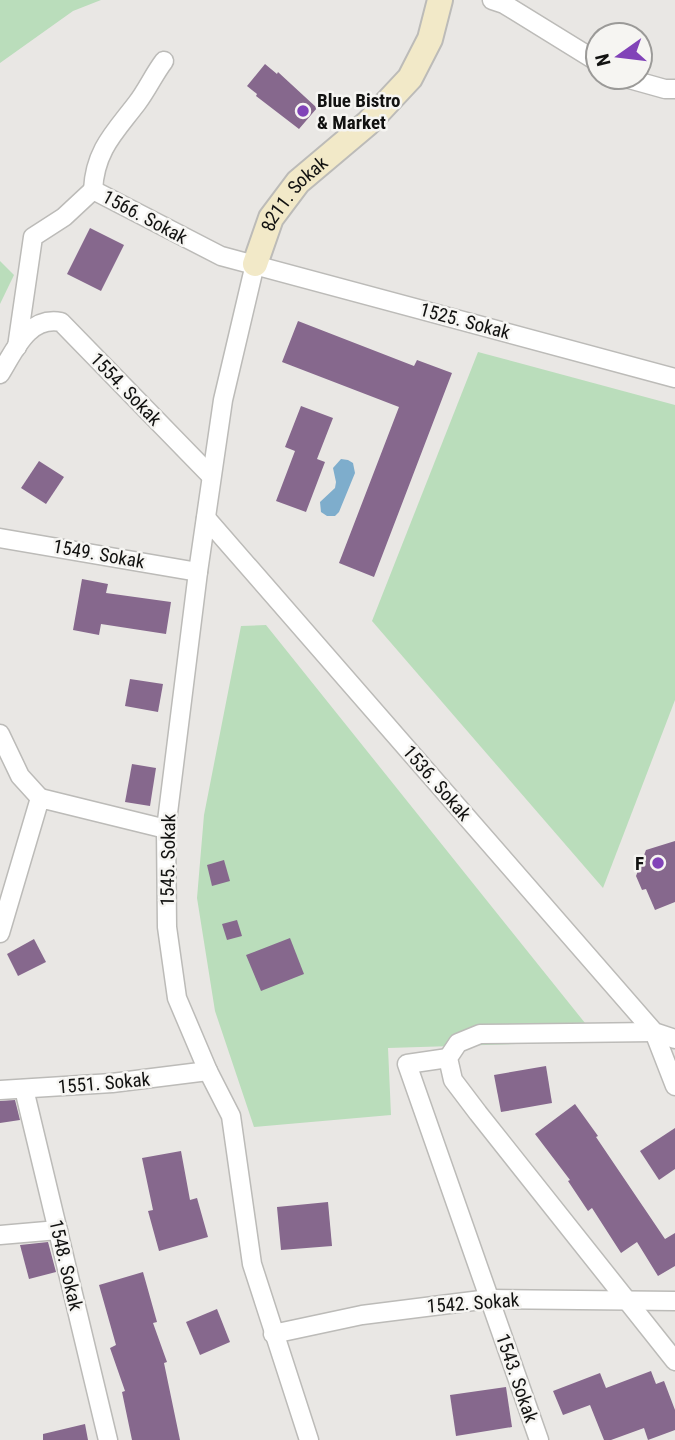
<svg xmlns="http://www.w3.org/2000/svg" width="675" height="1440" font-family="'Roboto Condensed',sans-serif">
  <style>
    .green { fill: #baddbb }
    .water { fill: #7eadcc }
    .building { fill: #86688d }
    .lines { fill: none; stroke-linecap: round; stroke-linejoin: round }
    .street-casing { stroke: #bcbbb8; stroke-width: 21 }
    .secondary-casing { stroke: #bcbbb8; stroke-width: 28 }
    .street { stroke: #fff; stroke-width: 18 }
    .secondary { stroke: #f2e9c8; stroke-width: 24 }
    .poi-dot { fill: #8143b8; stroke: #f6f5f2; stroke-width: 2.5 }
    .labels { text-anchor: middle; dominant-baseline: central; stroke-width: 5; stroke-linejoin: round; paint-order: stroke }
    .poi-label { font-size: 19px; font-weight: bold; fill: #121211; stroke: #f6f5f2; text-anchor: start }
    .street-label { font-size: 19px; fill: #121211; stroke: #f6f5f2 }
  </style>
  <rect width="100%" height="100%" fill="#e9e7e4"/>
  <g class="green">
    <path d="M 0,0 L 101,0 L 73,11 L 0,63 Z"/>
    <path d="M 0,261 L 14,275 L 0,304 Z"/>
    <path d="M 478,352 L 675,405 L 675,700 L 603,888 L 372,621 Z"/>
    <path d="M 266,625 L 585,1023 L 546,1043 L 388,1048 L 391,1115 L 254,1127 L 215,1011 L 197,898 L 204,815 L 241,626 Z"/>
  </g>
  <path class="water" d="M 341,459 L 348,460 L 353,463 L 355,473 L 339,512 L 335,516 L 327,516 L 321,512 L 320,502 L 335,488 L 336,482 L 333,468 Z"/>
  <g class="building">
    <path d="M 265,64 L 277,74 L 278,72 L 317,108 L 299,129 L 256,96 L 257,94 L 247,86 Z"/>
    <path d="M 90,228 L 124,245 L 101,291 L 67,274 Z"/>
    <path d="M 298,321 L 414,366 L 417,360 L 452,373 L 374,577 L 339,563 L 399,407 L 282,362 Z"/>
    <path d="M 301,406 L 333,418 L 317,459 L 325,462 L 306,512 L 276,501 L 295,451 L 285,447 Z"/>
    <path d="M 39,461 L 64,477 L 46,504 L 21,488 Z"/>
    <path d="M 82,579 L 108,584 L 106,593 L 171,602 L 166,634 L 101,624 L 99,635 L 73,630 Z"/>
    <path d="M 130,679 L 163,684 L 158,712 L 125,706 Z"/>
    <path d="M 132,764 L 156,768 L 150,806 L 125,802 Z"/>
    <path d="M 675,841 L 675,902 L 655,910 L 646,889 L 642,890 L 636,876 L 646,850 Z"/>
    <path d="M 224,860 L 230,881 L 212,886 L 207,865 Z"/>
    <path d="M 237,920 L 242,936 L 227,940 L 222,924 Z"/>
    <path d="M 290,938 L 304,974 L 261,991 L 246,955 Z"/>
    <path d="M 34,939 L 46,962 L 18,976 L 7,954 Z"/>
    <path d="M 546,1066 L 552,1103 L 501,1112 L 494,1075 Z"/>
    <path d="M 15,1100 L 20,1120 L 0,1123 L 0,1101 Z"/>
    <path d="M 575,1104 L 598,1136 L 596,1137 L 665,1239 L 675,1233 L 675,1266 L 658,1276 L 637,1242 L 621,1253 L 592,1208 L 588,1211 L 568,1181 L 570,1180 L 535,1134 Z"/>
    <path d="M 675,1128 L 675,1169 L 659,1180 L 640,1151 Z"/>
    <path d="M 181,1151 L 190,1200 L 197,1198 L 208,1237 L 159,1251 L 148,1211 L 153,1210 L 142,1158 Z"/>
    <path d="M 328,1202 L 332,1246 L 281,1250 L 277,1207 Z"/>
    <path d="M 48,1242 L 56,1272 L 29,1279 L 20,1245 Z"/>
    <path d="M 143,1272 L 157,1322 L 153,1323 L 167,1362 L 164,1363 L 180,1440 L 132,1440 L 122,1392 L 125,1391 L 110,1348 L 116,1345 L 99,1285 Z"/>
    <path d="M 217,1309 L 230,1342 L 200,1355 L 186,1322 Z"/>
    <path d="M 651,1371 L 656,1384 L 664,1381 L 675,1410 L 675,1430 L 648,1440 L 644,1428 L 611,1440 L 604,1440 L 590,1405 L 563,1415 L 553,1391 L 600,1373 L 606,1388 Z"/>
    <path d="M 506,1387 L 512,1427 L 456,1436 L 450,1395 Z"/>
    <path d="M 85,1424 L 88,1440 L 43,1440 L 43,1434 Z"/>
  </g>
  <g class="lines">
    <g class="street-casing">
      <g id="street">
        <path d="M 492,0 L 504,4 L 598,62"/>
        <path d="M 622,77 L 665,89 L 675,89"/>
        <path d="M 93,190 C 95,150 115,132 137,103 C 147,90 154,74 164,61"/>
        <path d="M 255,264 L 223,400 L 198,572 L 166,829 L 167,927 L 177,998 L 208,1071 L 231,1116 L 252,1264 L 309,1440"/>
        <path d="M 17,347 L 33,237 L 64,217 L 93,190 L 221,256 L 675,378"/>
        <path d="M 0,374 C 15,350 28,316 61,322 L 211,476"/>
        <path d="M 206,518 L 654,1032 L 675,1039"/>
        <path d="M 0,538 L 198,572"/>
        <path d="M 0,734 L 20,776 L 40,798"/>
        <path d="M 0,933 L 40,798 L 166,829"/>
        <path d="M 654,1032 L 480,1034 L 458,1043 L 448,1058 L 453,1080 L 478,1113 L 675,1361"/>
        <path d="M 654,1032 L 675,1086"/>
        <path d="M 448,1058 L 407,1064 L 539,1440"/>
        <path d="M 24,1089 L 108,1440"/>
        <path d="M 0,1090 L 112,1083 L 208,1071"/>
        <path d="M 0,1235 L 58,1230"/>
        <path d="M 273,1334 L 362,1315 L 489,1299 L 675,1301"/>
      </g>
    </g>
    <g class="secondary-casing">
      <g id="secondary">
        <path id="s1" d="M 255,264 L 271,218 L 298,182 L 368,123 L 410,78 L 430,39 L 440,0"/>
      </g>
    </g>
    <use href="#street" class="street"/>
    <use href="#secondary" class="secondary"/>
  </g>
  <g class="poi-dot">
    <circle cx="303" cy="111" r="7"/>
    <circle cx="658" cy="863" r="7"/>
  </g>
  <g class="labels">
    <g class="poi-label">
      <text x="317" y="100">Blue Bistro<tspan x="317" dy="22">&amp; Market</tspan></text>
      <text x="644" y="863" text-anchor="end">F</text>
    </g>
    <g class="street-label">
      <text stroke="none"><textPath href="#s1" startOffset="82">8211. Sokak</textPath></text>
      <text transform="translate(145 217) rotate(28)">1566. Sokak</text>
      <text transform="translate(465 321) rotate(15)">1525. Sokak</text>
      <text transform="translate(126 389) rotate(46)">1554. Sokak</text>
      <text transform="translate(99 554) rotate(10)">1549. Sokak</text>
      <text transform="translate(437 783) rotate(49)">1536. Sokak</text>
      <text transform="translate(168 860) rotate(-89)">1545. Sokak</text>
      <text transform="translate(104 1083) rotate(-5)">1551. Sokak</text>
      <text transform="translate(66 1265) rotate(77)">1548. Sokak</text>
      <text transform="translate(473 1303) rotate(-4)">1542. Sokak</text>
      <text transform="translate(517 1378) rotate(71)">1543. Sokak</text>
    </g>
  </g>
  <g transform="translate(619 56) rotate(256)"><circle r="33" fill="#f6f5f2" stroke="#9b9a98" stroke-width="2"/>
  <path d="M0-5L12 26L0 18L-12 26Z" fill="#8143b8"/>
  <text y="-10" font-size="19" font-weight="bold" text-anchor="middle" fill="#121211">N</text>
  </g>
</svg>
